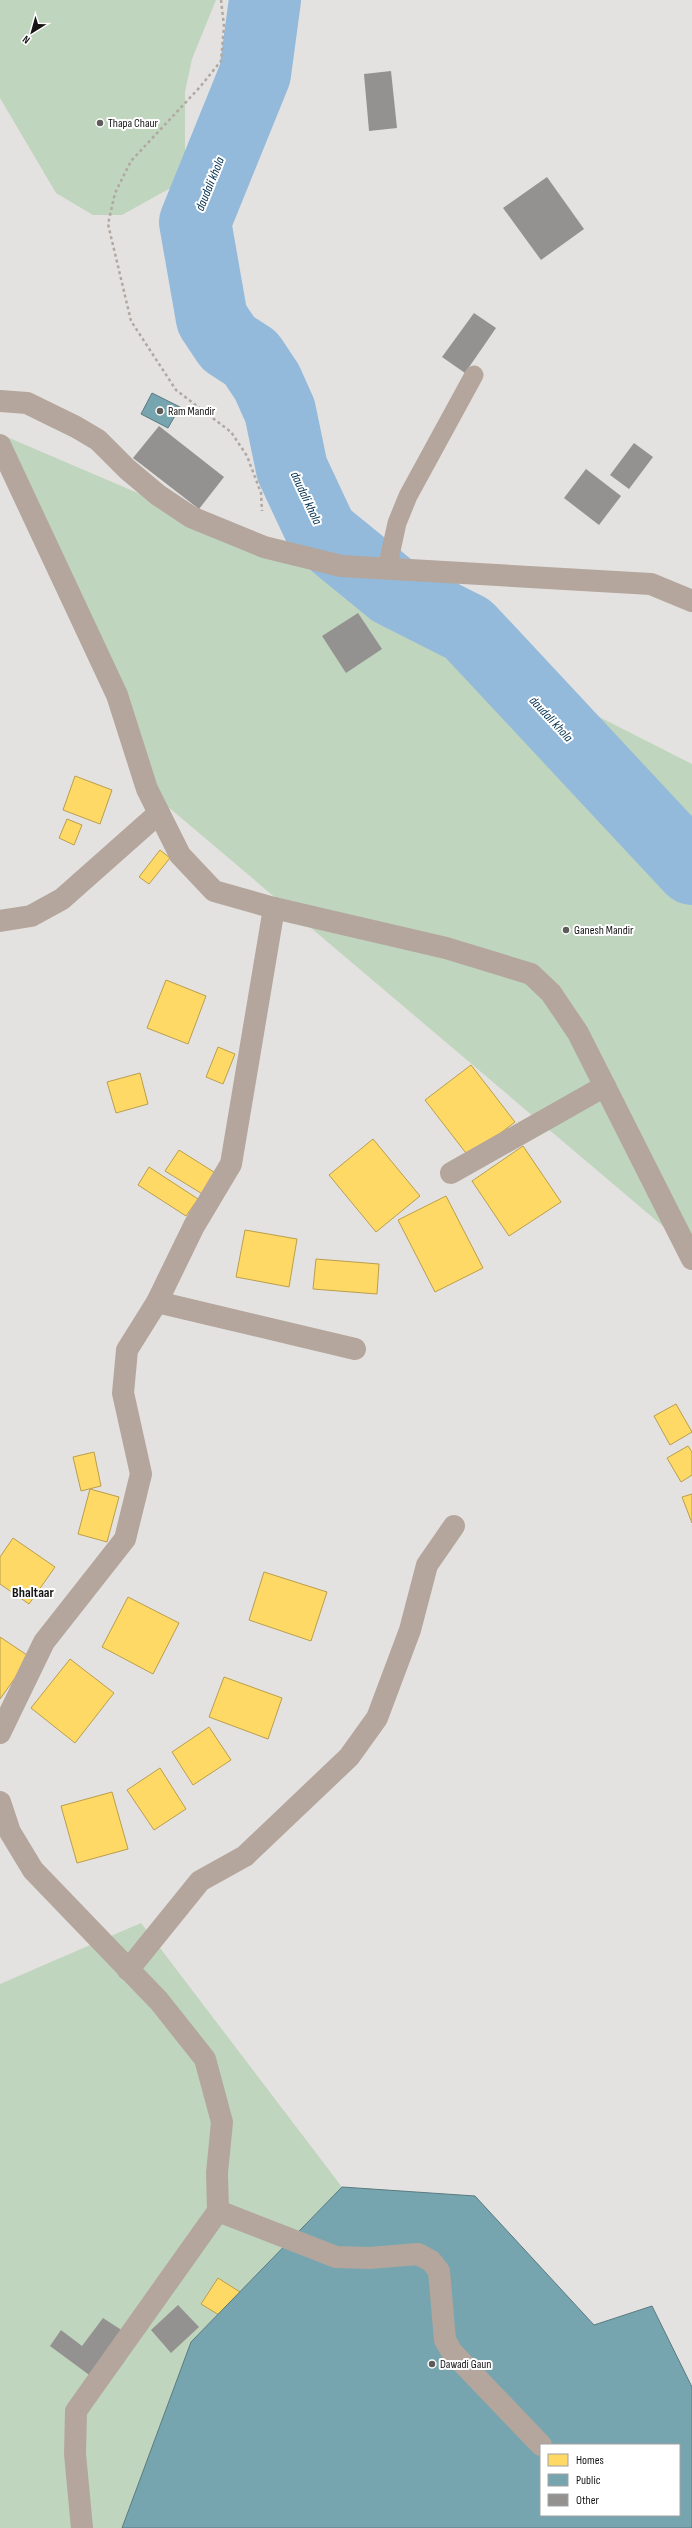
<svg xmlns="http://www.w3.org/2000/svg" width="692" height="2528" font-family="'Sofia Sans Condensed',sans-serif">
  <style>
    .green { fill: #c0d5bd }
    .homes { fill: #ffd966; stroke: #b99e4d }
    .public { fill: #76a5af; stroke: #597a80; fill-rule: evenodd }
    .lines { fill: none; stroke-linecap: round; stroke-linejoin: round }
    .river { stroke: #93badb; stroke-width: 72 }
    .building { fill: #939291 }
    .path { stroke: #b1a8a2; stroke-width: 2.5; stroke-dasharray: 3 3; stroke-linecap: butt }
    .service { stroke: #b4a69c; stroke-width: 19 }
    .minor { stroke: #b4a69c; stroke-width: 22 }
    .poi-dot { fill: #5e5c5b; stroke: #fff; stroke-width: 1.5 }
    .labels { text-anchor: middle; dominant-baseline: central; stroke-width: 4; stroke-linejoin: round; paint-order: stroke }
    .poi-label { font-size: 12px; fill: #161414; stroke: #fff; text-anchor: start }
    .water-label { font-size: 13px; font-style: italic; fill: #022f4f; stroke: #fff }
    .quarter-label { font-size: 14px; font-weight: bold; fill: #161414; stroke: #fff }
  </style>
  <rect width="100%" height="100%" fill="#e4e2e0"/>
  <g class="green">
    <path d="M 0,0 L 216,0 L 192,59 L 185,92 L 185,159 L 176,185 L 122,215 L 93,215 L 56,193 L 0,98 Z"/>
    <path d="M 0,434 L 264,547 L 692,764 L 692,1247 L 684,1244 L 147,789 L 0,447 Z"/>
    <path d="M 141,1923 L 342,2187 L 191,2342 L 122,2528 L 0,2528 L 0,1984 Z"/>
  </g>
  <g class="homes">
    <path d="M 75,776 L 112,790 L 100,824 L 63,810 Z"/>
    <path d="M 67,819 L 82,825 L 74,845 L 59,838 Z"/>
    <path d="M 160,850 L 170,858 L 149,884 L 139,877 Z"/>
    <path d="M 166,980 L 206,996 L 188,1044 L 147,1028 Z"/>
    <path d="M 218,1047 L 235,1054 L 223,1084 L 206,1077 Z"/>
    <path d="M 471,1065 L 515,1122 L 469,1157 L 425,1100 Z"/>
    <path d="M 140,1073 L 148,1104 L 116,1113 L 107,1082 Z"/>
    <path d="M 373,1139 L 420,1196 L 376,1232 L 329,1175 Z"/>
    <path d="M 523,1146 L 561,1202 L 509,1236 L 472,1181 Z"/>
    <path d="M 179,1150 L 217,1174 L 204,1195 L 165,1171 Z"/>
    <path d="M 149,1167 L 198,1199 L 186,1216 L 138,1185 Z"/>
    <path d="M 446,1196 L 483,1268 L 435,1292 L 398,1220 Z"/>
    <path d="M 245,1230 L 297,1239 L 289,1287 L 236,1277 Z"/>
    <path d="M 316,1259 L 379,1264 L 377,1294 L 313,1289 Z"/>
    <path d="M 676,1404 L 692,1432 L 670,1445 L 654,1416 Z"/>
    <path d="M 688,1446 L 692,1452 L 692,1475 L 681,1482 L 667,1458 Z"/>
    <path d="M 94,1452 L 101,1486 L 81,1491 L 73,1457 Z"/>
    <path d="M 90,1489 L 119,1497 L 107,1542 L 78,1534 Z"/>
    <path d="M 692,1494 L 692,1523 L 682,1497 Z"/>
    <path d="M 13,1538 L 55,1567 L 29,1604 L 0,1584 L 0,1557 Z"/>
    <path d="M 264,1572 L 327,1592 L 311,1641 L 249,1620 Z"/>
    <path d="M 128,1597 L 179,1623 L 153,1674 L 102,1647 Z"/>
    <path d="M 0,1637 L 30,1657 L 0,1699 Z"/>
    <path d="M 70,1659 L 114,1693 L 75,1743 L 31,1708 Z"/>
    <path d="M 224,1677 L 282,1698 L 268,1739 L 209,1717 Z"/>
    <path d="M 209,1727 L 231,1760 L 193,1785 L 172,1752 Z"/>
    <path d="M 160,1768 L 186,1809 L 154,1830 L 127,1790 Z"/>
    <path d="M 112,1792 L 128,1849 L 77,1863 L 61,1806 Z"/>
    <path d="M 218,2278 L 240,2292 L 224,2318 L 201,2304 Z"/>
    <path d="M 517,2279 L 553,2326 L 513,2357 L 477,2310 Z"/>
    <path d="M 336,2294 L 368,2322 L 349,2343 L 317,2314 Z"/>
    <path d="M 334,2362 L 377,2415 L 347,2440 L 304,2387 Z"/>
    <path d="M 280,2398 L 333,2436 L 305,2475 L 251,2437 Z"/>
    <path d="M 692,2411 L 692,2425 L 685,2415 Z"/>
    <path d="M 644,2428 L 659,2445 L 625,2445 Z"/>
    <path d="M 682,2439 L 692,2448 L 692,2476 L 680,2488 L 679,2445 L 677,2445 Z"/>
    <path d="M 359,2449 L 386,2482 L 345,2515 L 318,2482 Z"/>
    <path d="M 427,2500 L 450,2528 L 394,2528 Z"/>
    <path d="M 507,2509 L 527,2528 L 488,2528 Z"/>
    <path d="M 614,2515 L 638,2515 L 623,2527 Z"/>
  </g>
  <g class="public">
    <path d="M 152,393 L 180,407 L 168,428 L 141,414 Z"/>
    <path d="M 342,2187 L 475,2196 L 594,2325 L 652,2306 L 692,2387 L 692,2528 L 122,2528 L 191,2342 ZM 541,2445 L 679,2445 L 679,2515 L 541,2515 Z"/>
  </g>
  <g class="lines">
    <path class="river" d="M 265,0 L 255,74 L 195,222 L 212,319 L 228,343 L 251,358 L 267,382 L 280,411 L 292,469 L 322,533 L 393,591 L 468,629 L 692,869"/>
  </g>
  <g class="building">
    <path d="M 391,71 L 397,128 L 369,131 L 364,74 Z"/>
    <path d="M 547,177 L 584,229 L 541,260 L 503,208 Z"/>
    <path d="M 474,313 L 496,328 L 465,373 L 442,357 Z"/>
    <path d="M 159,426 L 224,477 L 199,509 L 133,458 Z"/>
    <path d="M 634,443 L 653,457 L 629,489 L 610,475 Z"/>
    <path d="M 586,469 L 621,496 L 599,525 L 564,498 Z"/>
    <path d="M 358,613 L 382,649 L 346,673 L 322,636 Z"/>
    <path d="M 178,2305 L 199,2327 L 171,2353 L 151,2330 Z"/>
    <path d="M 103,2318 L 123,2331 L 92,2377 L 50,2346 L 61,2330 L 82,2346 Z"/>
  </g>
  <g class="lines">
    <path class="path" d="M 221,0 L 224,26 L 221,61 L 200,87 L 131,161 L 115,193 L 108,224 L 131,321 L 176,390 L 231,432 L 247,456 L 261,493 L 262,511"/>
    <path class="service" d="M 387,569 L 397,523 L 408,496 L 474,375"/>
    <g class="minor">
      <path d="M 0,401 L 27,403 L 76,427 L 98,440 L 127,469 L 158,495 L 191,517 L 264,547 L 341,566 L 651,584 L 692,601"/>
      <path d="M 0,445 L 117,695 L 147,789 L 180,855 L 214,891 L 274,908 L 446,948 L 531,974 L 551,993 L 578,1033 L 692,1259"/>
      <path d="M 0,921 L 31,916 L 62,899 L 159,813"/>
      <path d="M 451,1173 L 605,1086"/>
      <path d="M 157,1302 L 355,1349"/>
      <path d="M 0,1733 L 44,1642 L 125,1539 L 141,1474 L 123,1393 L 127,1350 L 157,1302 L 194,1226 L 231,1164 L 274,908"/>
      <path d="M 0,1802 L 10,1832 L 33,1870 L 159,2001 L 205,2059 L 222,2122 L 217,2173 L 218,2211 L 76,2411 L 75,2454 L 82,2528"/>
      <path d="M 128,1970 L 200,1881 L 245,1856 L 349,1757 L 377,1718 L 410,1630 L 427,1565 L 454,1526"/>
      <path d="M 218,2211 L 336,2257 L 369,2258 L 418,2254 L 431,2261 L 439,2271 L 445,2340 L 452,2352 L 541,2445"/>
    </g>
  </g>
  <g class="poi-dot">
    <circle cx="100" cy="123" r="4"/>
    <circle cx="160" cy="411" r="4"/>
    <circle cx="566" cy="930" r="4"/>
    <circle cx="432" cy="2364" r="4"/>
  </g>
  <g class="labels">
    <g class="poi-label">
      <text x="108" y="123">Thapa Chaur</text>
      <text x="168" y="411">Ram Mandir</text>
      <text x="574" y="930">Ganesh Mandir</text>
      <text x="440" y="2364">Dawadi Gaun</text>
    </g>
    <g class="water-label">
      <text transform="translate(210 184) rotate(-68)">daudali khola</text>
      <text transform="translate(306 498) rotate(65)">daudali khola</text>
      <text transform="translate(551 719) rotate(47)">daudali khola</text>
    </g>
    <g class="quarter-label">
      <text x="33" y="1592">Bhaltaar</text>
    </g>
  </g>
  <rect x="540" y="2444" width="140" height="72" fill="#ffffff" stroke="#a2a1a1"/>
  <rect x="548" y="2454" width="20" height="12" fill="#ffd966" stroke="#a2a1a1"/>
  <text x="576" y="2464" font-size="12" fill="#161414">Homes</text>
  <rect x="548" y="2474" width="20" height="12" fill="#76a5af" stroke="#a2a1a1"/>
  <text x="576" y="2484" font-size="12" fill="#161414">Public</text>
  <rect x="548" y="2494" width="20" height="12" fill="#939291" stroke="#a2a1a1"/>
  <text x="576" y="2504" font-size="12" fill="#161414">Other</text>
  <g transform="translate(32 32) rotate(217)" stroke="#ffffff" stroke-width="3" paint-order="stroke">
  <path d="M0-3L7 15L0 10L-7 15Z" fill="#161414"/>
  <text y="-6" font-size="11" font-weight="bold" text-anchor="middle" fill="#161414">N</text>
  </g>
</svg>
